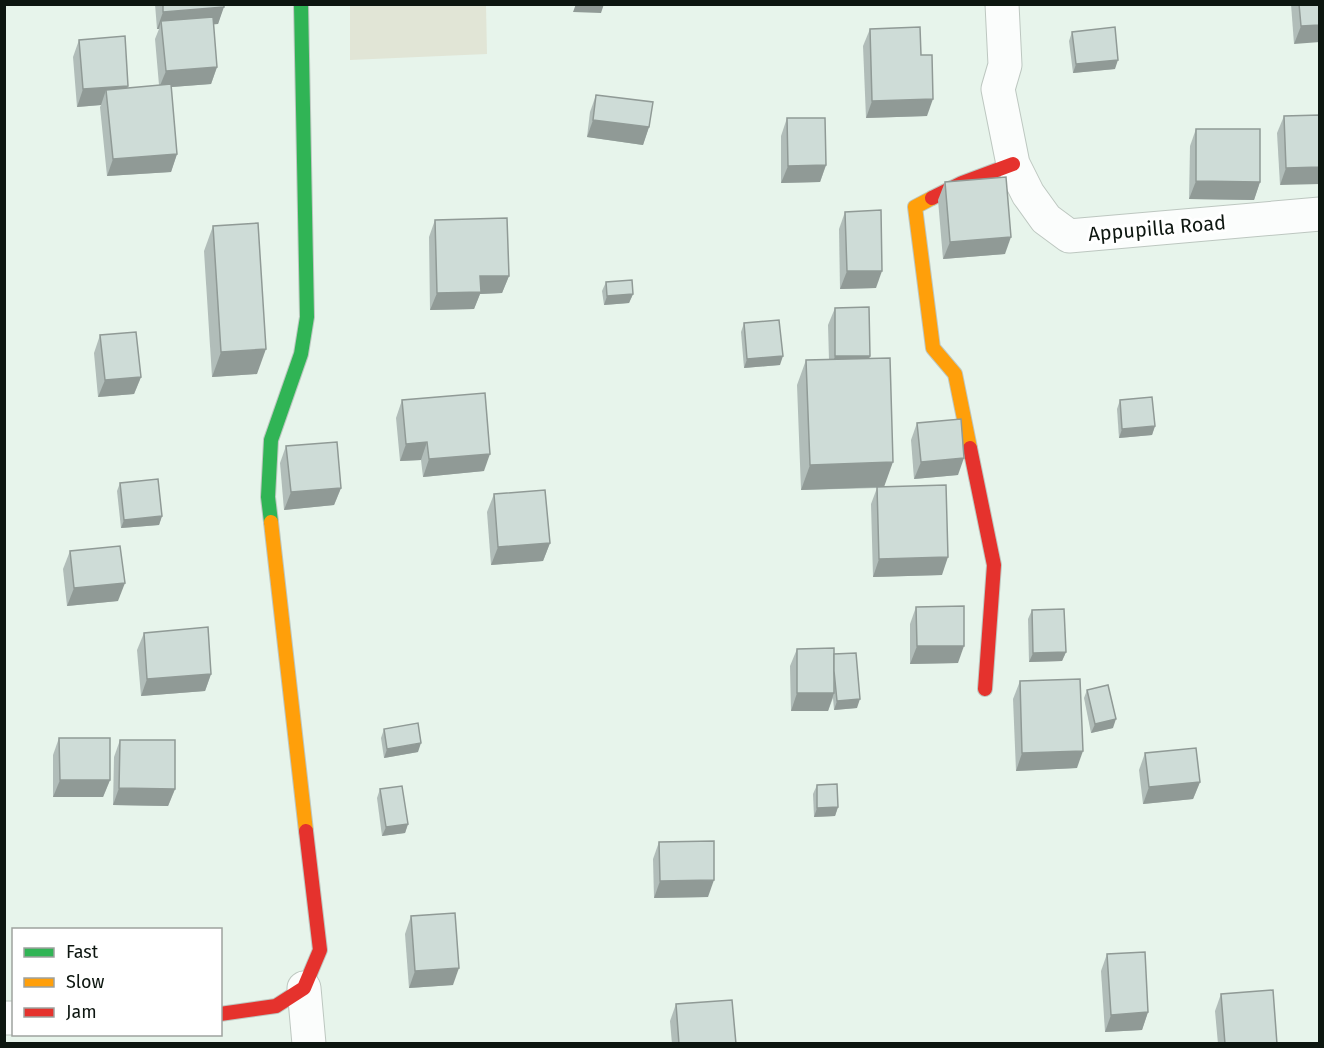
<svg xmlns="http://www.w3.org/2000/svg" width="1324" height="1048" font-family="'Fira Sans',sans-serif">
  <style>
    .green { fill: #e1e5d6 }
    .lines { fill: none; stroke-linecap: round; stroke-linejoin: round }
    .street-casing { stroke: #bdc7c0; stroke-width: 35 }
    .fast-casing { stroke: #bdc7c0; stroke-width: 16 }
    .slow-casing { stroke: #bdc7c0; stroke-width: 16 }
    .jam-casing { stroke: #bdc7c0; stroke-width: 16 }
    .street { stroke: #fbfdfc; stroke-width: 33 }
    .fast { stroke: #30b455; stroke-width: 14 }
    .slow { stroke: #ff9f0a; stroke-width: 14 }
    .jam { stroke: #e5322d; stroke-width: 14 }
    .wall { fill: #b1bdb9 }
    .shaded-wall { fill: #909a96 }
    .building { fill: #cedcd7; stroke: #909a96; stroke-width: 1.5 }
    .labels { text-anchor: middle; dominant-baseline: central; stroke-width: 6; stroke-linejoin: round; paint-order: stroke }
    .street-label { font-size: 20px; fill: #0d1610; stroke: #fff }
  </style>
  <rect width="100%" height="100%" fill="#e7f4eb"/>
  <path class="green" d="M 350,5 L 486,5 L 487,54 L 350,60 Z"/>
  <g class="lines">
    <g class="street-casing">
      <g id="street">
        <path d="M 1002,4 L 1005,65 L 998,89 L 1013,164 L 1028,194 L 1046,219 L 1069,236 L 1320,214"/>
        <path d="M 304,988 L 309,1044"/>
        <path d="M 4,1018 L 14,1018"/>
      </g>
    </g>
    <g class="fast-casing">
      <path id="fast" d="M 271,522 L 268,497 L 271,440 L 301,354 L 307,317 L 301,4"/>
    </g>
    <g class="slow-casing">
      <g id="slow">
        <path d="M 932,198 L 915,207 L 933,348 L 955,374 L 970,448"/>
        <path d="M 271,522 L 306,831"/>
      </g>
    </g>
    <g class="jam-casing">
      <g id="jam">
        <path d="M 932,198 L 962,183 L 1013,164"/>
        <path d="M 970,448 L 994,565 L 985,689"/>
        <path d="M 220,1014 L 276,1006 L 304,988 L 320,950 L 306,831"/>
      </g>
    </g>
    <use href="#street" class="street"/>
    <use href="#fast" class="fast"/>
    <use href="#slow" class="slow"/>
    <use href="#jam" class="jam"/>
  </g>
  <g class="wall">
    <path d="M 155,4 L 224,4 L 218,24 L 213,24 L 217,67 L 211,84 L 171,87 L 177,154 L 171,172 L 107,176 L 100,107 L 101,105 L 77,107 L 73,57 L 79,40 L 128,88 L 159,85 L 155,39 L 159,29 L 157,29 Z"/>
    <path d="M 1291,4 L 1320,4 L 1294,44 Z"/>
    <path d="M 870,29 L 921,55 L 927,116 L 866,118 L 863,46 Z"/>
    <path d="M 1072,32 L 1115,69 L 1073,73 L 1069,41 Z"/>
    <path d="M 596,95 L 649,127 L 643,145 L 587,137 L 590,112 Z"/>
    <path d="M 1320,115 L 1280,185 L 1277,133 L 1284,116 Z"/>
    <path d="M 787,118 L 826,165 L 820,182 L 781,183 L 781,136 Z"/>
    <path d="M 1196,129 L 1260,182 L 1254,200 L 1189,199 L 1190,146 Z"/>
    <path d="M 945,182 L 1005,254 L 943,259 L 938,200 Z"/>
    <path d="M 845,212 L 876,288 L 840,289 L 839,229 Z"/>
    <path d="M 435,220 L 509,276 L 502,293 L 480,294 L 474,309 L 430,310 L 429,237 Z"/>
    <path d="M 213,226 L 257,374 L 212,377 L 204,251 Z"/>
    <path d="M 606,282 L 633,294 L 629,303 L 604,305 L 602,291 Z"/>
    <path d="M 835,308 L 870,356 L 869,358 L 884,486 L 942,575 L 873,577 L 871,504 L 877,488 L 801,490 L 797,385 L 806,360 L 829,360 L 828,325 Z"/>
    <path d="M 744,323 L 780,365 L 744,368 L 741,332 Z"/>
    <path d="M 100,335 L 141,377 L 134,394 L 98,397 L 94,353 Z"/>
    <path d="M 402,400 L 484,471 L 423,477 L 421,460 L 400,461 L 396,418 Z"/>
    <path d="M 1120,400 L 1155,426 L 1152,435 L 1119,438 L 1117,409 Z"/>
    <path d="M 917,423 L 958,475 L 914,479 L 911,440 Z"/>
    <path d="M 286,446 L 341,488 L 334,505 L 284,510 L 280,463 Z"/>
    <path d="M 120,483 L 162,516 L 159,525 L 121,528 L 117,491 Z"/>
    <path d="M 494,494 L 550,543 L 543,561 L 491,565 L 487,512 Z"/>
    <path d="M 70,551 L 118,601 L 67,606 L 63,569 Z"/>
    <path d="M 916,607 L 958,663 L 910,664 L 910,624 Z"/>
    <path d="M 1032,610 L 1066,652 L 1062,661 L 1029,662 L 1028,619 Z"/>
    <path d="M 144,633 L 211,674 L 205,691 L 141,696 L 137,650 Z"/>
    <path d="M 797,649 L 834,654 L 857,708 L 834,710 L 833,698 L 828,711 L 791,711 L 790,666 Z"/>
    <path d="M 1020,681 L 1077,768 L 1016,771 L 1013,699 Z"/>
    <path d="M 1087,690 L 1113,728 L 1091,733 L 1084,698 Z"/>
    <path d="M 384,729 L 418,752 L 384,758 L 381,738 Z"/>
    <path d="M 59,738 L 110,780 L 103,797 L 53,797 L 53,755 Z"/>
    <path d="M 120,740 L 175,789 L 168,806 L 113,805 L 114,757 Z"/>
    <path d="M 1145,753 L 1200,782 L 1193,799 L 1143,804 L 1139,770 Z"/>
    <path d="M 817,785 L 838,807 L 835,816 L 814,817 L 813,794 Z"/>
    <path d="M 380,789 L 408,824 L 405,833 L 382,836 L 377,798 Z"/>
    <path d="M 659,842 L 708,897 L 654,898 L 653,859 Z"/>
    <path d="M 411,916 L 453,985 L 409,988 L 405,934 Z"/>
    <path d="M 1107,954 L 1148,1012 L 1142,1030 L 1105,1032 L 1101,971 Z"/>
    <path d="M 1221,994 L 1277,1044 L 1218,1044 L 1215,1011 Z"/>
    <path d="M 676,1004 L 736,1044 L 672,1044 L 670,1021 Z"/>
  </g>
  <g class="shaded-wall">
    <path d="M 576,4 L 604,4 L 601,13 L 573,12 Z"/>
    <path d="M 224,7 L 218,24 L 162,29 L 161,21 L 159,29 L 157,29 L 163,12 Z"/>
    <path d="M 1320,25 L 1320,42 L 1294,44 L 1301,26 Z"/>
    <path d="M 1118,60 L 1115,69 L 1073,73 L 1076,64 Z"/>
    <path d="M 217,67 L 211,84 L 159,88 L 166,71 Z"/>
    <path d="M 128,86 L 122,104 L 106,90 L 101,105 L 77,107 L 83,89 Z"/>
    <path d="M 933,99 L 927,116 L 866,118 L 872,101 Z"/>
    <path d="M 593,120 L 649,127 L 643,145 L 587,137 Z"/>
    <path d="M 177,154 L 171,172 L 107,176 L 113,159 Z"/>
    <path d="M 826,165 L 820,182 L 781,183 L 788,166 Z"/>
    <path d="M 1320,167 L 1320,184 L 1280,185 L 1286,168 Z"/>
    <path d="M 1196,181 L 1260,182 L 1254,200 L 1189,199 Z"/>
    <path d="M 1011,237 L 1005,254 L 943,259 L 950,242 Z"/>
    <path d="M 847,271 L 882,271 L 876,288 L 840,289 Z"/>
    <path d="M 480,276 L 509,276 L 502,293 L 480,294 L 474,309 L 430,310 L 437,293 Z"/>
    <path d="M 633,294 L 629,303 L 604,305 L 607,296 Z"/>
    <path d="M 266,349 L 257,374 L 212,377 L 221,352 Z"/>
    <path d="M 783,356 L 780,365 L 744,368 L 747,359 Z"/>
    <path d="M 835,356 L 870,356 L 864,373 L 829,374 Z"/>
    <path d="M 141,377 L 134,394 L 98,397 L 105,380 Z"/>
    <path d="M 1155,426 L 1152,435 L 1119,438 L 1122,429 Z"/>
    <path d="M 427,442 L 421,460 L 400,461 L 406,444 Z"/>
    <path d="M 490,454 L 484,471 L 423,477 L 429,459 Z"/>
    <path d="M 964,458 L 958,475 L 914,479 L 921,462 Z"/>
    <path d="M 893,462 L 884,487 L 801,490 L 810,465 Z"/>
    <path d="M 341,488 L 334,505 L 284,510 L 291,492 Z"/>
    <path d="M 162,516 L 159,525 L 121,528 L 124,520 Z"/>
    <path d="M 550,543 L 543,561 L 491,565 L 498,547 Z"/>
    <path d="M 948,557 L 942,575 L 873,577 L 879,559 Z"/>
    <path d="M 125,583 L 118,601 L 67,606 L 74,588 Z"/>
    <path d="M 917,646 L 964,646 L 958,663 L 910,664 Z"/>
    <path d="M 1066,652 L 1062,661 L 1029,662 L 1033,653 Z"/>
    <path d="M 211,674 L 205,691 L 141,696 L 147,679 Z"/>
    <path d="M 797,693 L 834,693 L 828,711 L 791,711 Z"/>
    <path d="M 860,699 L 857,708 L 834,710 L 837,701 Z"/>
    <path d="M 1116,719 L 1113,728 L 1091,733 L 1095,724 Z"/>
    <path d="M 421,743 L 418,752 L 384,758 L 387,749 Z"/>
    <path d="M 1083,751 L 1077,768 L 1016,771 L 1022,753 Z"/>
    <path d="M 60,780 L 110,780 L 103,797 L 53,797 Z"/>
    <path d="M 1200,782 L 1193,799 L 1143,804 L 1149,787 Z"/>
    <path d="M 119,788 L 175,789 L 168,806 L 113,805 Z"/>
    <path d="M 838,807 L 835,816 L 814,817 L 817,808 Z"/>
    <path d="M 408,824 L 405,833 L 382,836 L 386,827 Z"/>
    <path d="M 714,880 L 708,897 L 654,898 L 660,881 Z"/>
    <path d="M 459,968 L 453,985 L 409,988 L 415,971 Z"/>
    <path d="M 1148,1012 L 1142,1030 L 1105,1032 L 1111,1015 Z"/>
  </g>
  <g class="building">
    <path d="M 163,4 L 224,4 L 224,7 L 163,12 Z"/>
    <path d="M 1299,4 L 1320,4 L 1320,25 L 1301,26 Z"/>
    <path d="M 213,17 L 217,67 L 166,71 L 161,21 Z"/>
    <path d="M 920,27 L 921,55 L 932,55 L 933,99 L 872,101 L 870,29 Z"/>
    <path d="M 1115,27 L 1118,60 L 1076,64 L 1072,32 Z"/>
    <path d="M 125,36 L 128,86 L 83,89 L 79,40 Z"/>
    <path d="M 171,84 L 177,154 L 113,159 L 106,90 Z"/>
    <path d="M 596,95 L 653,102 L 649,127 L 593,120 Z"/>
    <path d="M 1320,115 L 1320,167 L 1286,168 L 1284,116 Z"/>
    <path d="M 787,118 L 825,118 L 826,165 L 788,166 Z"/>
    <path d="M 1196,129 L 1260,129 L 1260,182 L 1196,181 Z"/>
    <path d="M 1006,177 L 1011,237 L 950,242 L 945,182 Z"/>
    <path d="M 881,210 L 882,271 L 847,271 L 845,212 Z"/>
    <path d="M 507,218 L 509,276 L 480,276 L 481,292 L 437,293 L 435,220 Z"/>
    <path d="M 258,223 L 266,349 L 221,352 L 213,226 Z"/>
    <path d="M 632,280 L 633,294 L 607,296 L 606,282 Z"/>
    <path d="M 869,307 L 870,356 L 835,356 L 835,308 Z"/>
    <path d="M 779,320 L 783,356 L 747,359 L 744,323 Z"/>
    <path d="M 136,332 L 141,377 L 105,380 L 100,335 Z"/>
    <path d="M 890,358 L 893,462 L 810,465 L 806,360 Z"/>
    <path d="M 485,393 L 490,454 L 429,459 L 427,442 L 406,444 L 402,400 Z"/>
    <path d="M 1152,397 L 1155,426 L 1122,429 L 1120,400 Z"/>
    <path d="M 961,419 L 964,458 L 921,462 L 917,423 Z"/>
    <path d="M 337,442 L 341,488 L 291,492 L 286,446 Z"/>
    <path d="M 158,479 L 162,516 L 124,520 L 120,483 Z"/>
    <path d="M 946,485 L 948,557 L 879,559 L 877,487 Z"/>
    <path d="M 545,490 L 550,543 L 498,547 L 494,494 Z"/>
    <path d="M 120,546 L 125,583 L 74,588 L 70,551 Z"/>
    <path d="M 964,606 L 964,646 L 917,646 L 916,607 Z"/>
    <path d="M 1064,609 L 1066,652 L 1033,653 L 1032,610 Z"/>
    <path d="M 208,627 L 211,674 L 147,679 L 144,633 Z"/>
    <path d="M 834,648 L 834,693 L 797,693 L 797,649 Z"/>
    <path d="M 856,653 L 860,699 L 837,701 L 834,671 L 834,654 Z"/>
    <path d="M 1080,679 L 1083,751 L 1022,753 L 1020,681 Z"/>
    <path d="M 1108,685 L 1116,719 L 1095,724 L 1087,690 Z"/>
    <path d="M 418,723 L 421,743 L 387,749 L 384,729 Z"/>
    <path d="M 59,738 L 110,738 L 110,780 L 60,780 Z"/>
    <path d="M 120,740 L 175,740 L 175,789 L 119,788 Z"/>
    <path d="M 1196,748 L 1200,782 L 1149,787 L 1145,753 Z"/>
    <path d="M 837,784 L 838,807 L 817,808 L 817,785 Z"/>
    <path d="M 402,786 L 408,824 L 386,827 L 380,789 Z"/>
    <path d="M 714,841 L 714,880 L 660,881 L 659,842 Z"/>
    <path d="M 455,913 L 459,968 L 415,971 L 411,916 Z"/>
    <rect x="116" y="929" width="64" height="1"/>
    <path d="M 1145,952 L 1148,1012 L 1111,1015 L 1107,954 Z"/>
    <path d="M 1273,990 L 1277,1044 L 1225,1044 L 1221,994 Z"/>
    <path d="M 732,1000 L 736,1044 L 679,1044 L 676,1004 Z"/>
  </g>
  <g class="labels">
    <g class="street-label">
      <text transform="translate(1157 228) rotate(-5)">Appupilla Road</text>
    </g>
  </g>
  <rect width="1324" height="1048" fill="none" stroke="#0d1610" stroke-width="12"/>
  <rect x="12" y="928" width="210" height="108" fill="#ffffff" stroke="#9ea29f" stroke-width="1.5"/>
  <rect x="24" y="948" width="30" height="9" fill="#30b455" stroke="#9ea29f" stroke-width="1.5"/>
  <text x="66" y="958" font-size="18" fill="#0d1610">Fast</text>
  <rect x="24" y="978" width="30" height="9" fill="#ff9f0a" stroke="#9ea29f" stroke-width="1.5"/>
  <text x="66" y="988" font-size="18" fill="#0d1610">Slow</text>
  <rect x="24" y="1008" width="30" height="9" fill="#e5322d" stroke="#9ea29f" stroke-width="1.5"/>
  <text x="66" y="1018" font-size="18" fill="#0d1610">Jam</text>
</svg>
